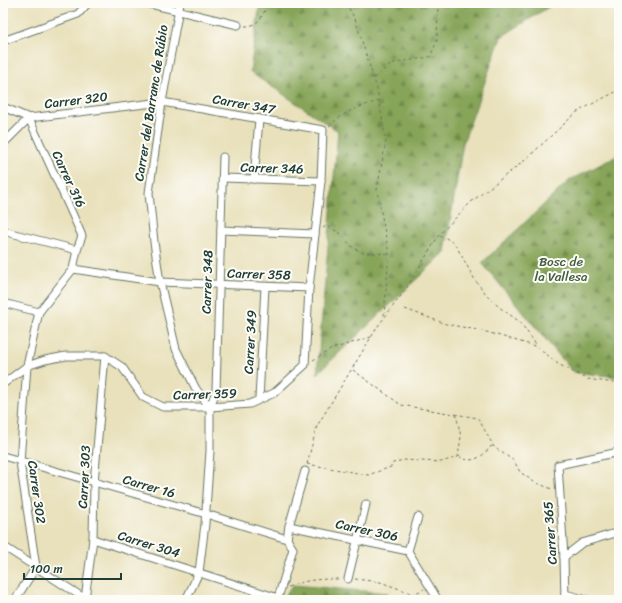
<svg xmlns="http://www.w3.org/2000/svg" width="622" height="603" font-family="Sriracha,sans-serif">
  <style>
    .forest { fill: url(#forest-firs); stroke: #537146 }
    .lines { fill: none; stroke-linecap: round; stroke-linejoin: round }
    .minor-casing { stroke: #667664; stroke-width: 9 }
    .path { stroke: #667664; stroke-width: 1; stroke-dasharray: 3 3; stroke-linecap: butt }
    .minor { stroke: #fff; stroke-width: 7 }
    .labels { text-anchor: middle; dominant-baseline: central; stroke-width: 4; stroke-linejoin: round; paint-order: stroke }
    .street-label { font-size: 13px; fill: #1f3d34; stroke: #fdfcf7 }
    .park-label { font-size: 13px; fill: #425d40; stroke: #fdfcf7 }
  </style>
  <defs>
    <pattern id="forest-firs" width="22" height="20" patternUnits="userSpaceOnUse"><rect width="22" height="20" fill="#87a559"/><path d="M5 1l3.5 6h-7zM16 11l3.5 6h-7z" fill="#6e884a"/></pattern>
  </defs>
  <rect width="100%" height="100%" fill="#fdfcf7"/>
  <filter id="ink" filterUnits="userSpaceOnUse"><feTurbulence type="fractalNoise" baseFrequency=".025" numOctaves="2"/><feDisplacementMap in="SourceGraphic" scale="8" xChannelSelector="R" yChannelSelector="G"/><feConvolveMatrix kernelMatrix="1 2 1 2 8 2 1 2 1" color-interpolation-filters="sRGB"/></filter>
  <filter id="wash" filterUnits="userSpaceOnUse"><feTurbulence type="fractalNoise" baseFrequency=".012" numOctaves="4" result="noise"/><feDisplacementMap in="SourceGraphic" scale="16" xChannelSelector="R" yChannelSelector="G"/><feGaussianBlur stdDeviation="0.9" result="paint"/><feColorMatrix in="noise" values="0 0 0 0 0 0 0 0 0 0 0 0 0 0 0 0 0 1.4 0 .05"/><feComposite in="paint" operator="in"/></filter>
  <g filter="url(#wash)">
    <rect width="100%" height="100%" fill="#e9e1bc"/>
    <g class="forest">
      <path d="M 260,3 L 555,3 L 501,37 L 463,143 L 445,252 L 317,374 L 338,131 L 250,72 Z"/>
      <path d="M 619,155 L 619,377 L 573,372 L 482,263 L 570,180 Z"/>
      <path d="M 293,585 L 388,593 L 381,600 L 282,600 Z"/>
    </g>
  </g>
  <g filter="url(#ink)">
    <g class="lines">
      <g class="minor-casing">
        <g id="minor">
          <path d="M 146,3 L 238,25"/>
          <path d="M 180,3 L 162,102 L 149,193 L 154,242 L 160,282 L 176,349 L 196,389 L 210,407 L 210,451 L 205,524 L 199,572 L 186,600"/>
          <path d="M 3,41 L 78,14 L 88,3"/>
          <path d="M 3,107 L 29,118 C 46,158 65,196 82,236 L 77,250 L 73,269 L 39,312 L 27,366 L 20,462 L 36,567 L 15,600"/>
          <path d="M 3,144 L 29,118 L 162,102 L 323,130 L 321,181 L 309,288 L 305,365 L 274,393 L 250,404 L 210,407 L 163,407 L 143,397 L 122,367 L 105,356 L 66,356 L 45,360 L 27,366 L 3,384"/>
          <path d="M 223,178 L 321,181"/>
          <path d="M 254,179 L 259,119"/>
          <path d="M 221,230 L 315,234"/>
          <path d="M 3,231 L 77,250"/>
          <path d="M 73,269 L 160,282 L 309,288"/>
          <path d="M 3,303 L 39,312"/>
          <path d="M 259,399 L 265,287"/>
          <path d="M 210,407 L 216,391 L 223,157"/>
          <path d="M 3,456 L 206,514 L 287,539"/>
          <path d="M 289,526 L 408,551 L 438,600"/>
          <path d="M 93,539 L 278,598 L 293,549 L 287,539"/>
          <path d="M 287,539 L 289,526 L 305,471"/>
          <path d="M 3,546 L 87,600"/>
          <path d="M 408,551 L 418,517"/>
          <path d="M 564,557 L 582,543 L 619,532"/>
          <path d="M 348,579 L 366,504"/>
          <path d="M 565,594 L 587,600"/>
          <path d="M 85,599 L 93,539 L 94,483 L 105,356"/>
          <path d="M 565,600 L 564,557 L 558,465 L 619,452"/>
        </g>
      </g>
      <g class="path">
        <path d="M 346,3 L 355,19 L 377,89 L 386,141 L 377,190 L 389,254 L 384,316"/>
        <path d="M 245,26 C 259,27 264,13 268,3"/>
        <path d="M 374,78 L 393,63 L 430,57 L 437,41 L 438,3"/>
        <path d="M 329,126 C 346,111 357,107 379,101"/>
        <path d="M 323,228 L 326,226 L 339,232 L 351,246 L 361,252 L 388,254"/>
        <path d="M 440,236 L 446,238 L 455,244 L 475,280 L 486,294 L 499,307 L 520,322 L 538,347"/>
        <path d="M 405,309 L 446,324 L 483,331 L 538,347 L 558,364 L 587,379 L 608,382 L 619,382"/>
        <path d="M 313,360 L 332,349 L 371,337"/>
        <path d="M 353,370 L 401,405 L 478,418 L 494,447 L 514,461 L 520,472 L 534,482 L 552,489"/>
        <path d="M 459,456 C 470,465 483,457 490,447 L 493,446"/>
        <path d="M 307,464 L 317,426 L 378,326 L 406,289 L 439,235 L 471,202 L 524,161 L 577,112 L 619,90"/>
        <path d="M 307,464 L 368,475 L 391,467 L 393,463 L 403,460 L 441,462 L 458,457 L 461,437 L 456,414"/>
        <path d="M 355,579 L 380,582 L 414,594"/>
        <path d="M 288,587 C 307,579 321,579 341,579"/>
        <path d="M 401,600 L 424,589"/>
      </g>
      <use href="#minor" class="minor"/>
    </g>
  </g>
  <g class="labels">
    <g class="street-label">
      <text transform="translate(76 100) rotate(-7)">Carrer 320</text>
      <text transform="translate(151 103) rotate(-81)">Carrer del Barranc de Rúbio</text>
      <text transform="translate(244 104) rotate(10)">Carrer 347</text>
      <text transform="translate(272 168) rotate(2)">Carrer 346</text>
      <text transform="translate(69 179) rotate(65)">Carrer 316</text>
      <text transform="translate(259 274) rotate(2)">Carrer 358</text>
      <text transform="translate(207 282) rotate(-88)">Carrer 348</text>
      <text transform="translate(250 342) rotate(-87)">Carrer 349</text>
      <text transform="translate(205 394) rotate(-2)">Carrer 359</text>
      <text transform="translate(84 477) rotate(-87)">Carrer 303</text>
      <text transform="translate(149 486) rotate(16)">Carrer 16</text>
      <text transform="translate(37 492) rotate(82)">Carrer 302</text>
      <text transform="translate(367 530) rotate(12)">Carrer 306</text>
      <text transform="translate(550 533) rotate(-94)">Carrer 365</text>
      <text transform="translate(149 544) rotate(17)">Carrer 304</text>
    </g>
    <g class="park-label">
      <text x="561" y="261">Bosc de<tspan x="561" dy="15">la Vallesa</tspan></text>
    </g>
  </g>
  <rect width="622" height="603" fill="none" stroke="#fdfcf7" stroke-width="16"/>
  <path d="M24 573v6h97v-6" fill="none" stroke="#1f3d34" stroke-width="2"/>
  <text x="30" y="573" font-size="12" fill="#1f3d34" stroke="#fdfcf7" stroke-width="3" paint-order="stroke">100 m</text>
</svg>
